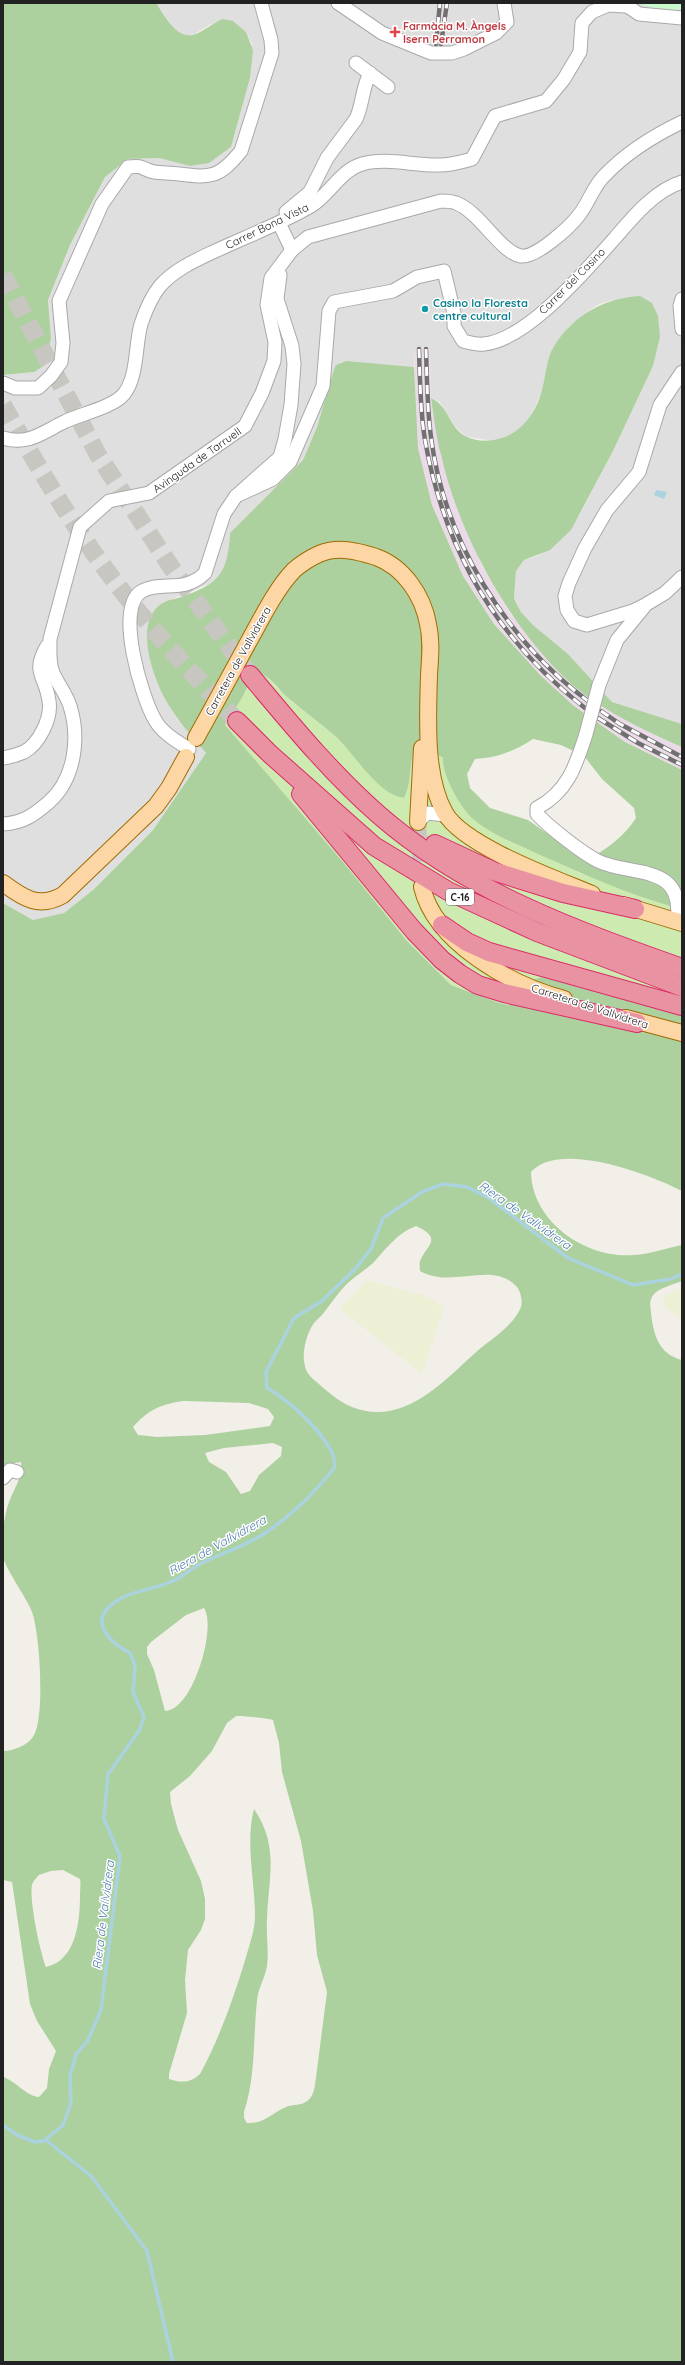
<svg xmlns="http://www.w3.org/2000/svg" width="685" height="2365" font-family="Quicksand,sans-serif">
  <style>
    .residential { fill: #e0dfdf }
    .industrial { fill: #ebdbe8 }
    .farmland { fill: #eef0d5 }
    .grass { fill: #cdebb0 }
    .forest { fill: #add19e; fill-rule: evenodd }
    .park { fill: #c8facc }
    .water { fill: #aad3df }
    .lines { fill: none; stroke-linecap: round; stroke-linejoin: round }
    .stream { stroke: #aad3df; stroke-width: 3.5 }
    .major-tunnel { stroke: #c8c6c1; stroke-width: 16; stroke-dasharray: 16 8; stroke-linecap: butt }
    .highway-tunnel { stroke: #c8c6c1; stroke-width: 18; stroke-dasharray: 18 9; stroke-linecap: butt }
    .minor-casing { stroke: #a9a9a9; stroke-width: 15 }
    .major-casing { stroke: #a06b00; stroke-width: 18 }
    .highway-casing { stroke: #dc2a67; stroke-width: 20 }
    .minor { stroke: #fff; stroke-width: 13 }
    .major { stroke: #fcd6a4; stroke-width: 16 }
    .highway { stroke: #e892a2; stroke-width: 18 }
    .rail-casing { stroke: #707070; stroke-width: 4.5 }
    .rail { stroke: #fff; stroke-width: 3; stroke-dasharray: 9; stroke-linecap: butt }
    .minor-bridge-casing { stroke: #a9a9a9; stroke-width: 15; stroke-linecap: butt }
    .minor-bridge { stroke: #fff; stroke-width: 13 }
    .health-dot { fill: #e0444e; stroke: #fff; stroke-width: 1.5 }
    .culture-dot { fill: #0f9aa8; stroke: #fff; stroke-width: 1.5 }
    .labels { text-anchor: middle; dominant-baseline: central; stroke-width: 3; stroke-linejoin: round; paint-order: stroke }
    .shield { fill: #fff; stroke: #646464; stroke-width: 1 }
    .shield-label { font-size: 10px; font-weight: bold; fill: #222 }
    .health-label { font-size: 11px; font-weight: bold; fill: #be3a42; stroke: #fff; text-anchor: start }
    .street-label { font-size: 11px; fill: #222; stroke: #fff }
    .culture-label { font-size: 11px; font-weight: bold; fill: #0d838f; stroke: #fff; text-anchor: start }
    .water-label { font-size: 12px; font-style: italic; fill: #4a7aab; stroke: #fff }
  </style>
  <rect width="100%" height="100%" fill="#f2efe9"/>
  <path class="residential" d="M 156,3 L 438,3 L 434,44 L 443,45 L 450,3 L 682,3 L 682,724 L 612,702 L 568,654 L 533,625 L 521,612 L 514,599 L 516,571 L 524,560 L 538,556 L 579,516 L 613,451 L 653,366 L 660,337 L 611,300 L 597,305 L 574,323 L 553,347 L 542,391 L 530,417 L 521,429 L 508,437 L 493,441 L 465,436 L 455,426 L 440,402 L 431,398 L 429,349 L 415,348 L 414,367 L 341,362 L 334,369 L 317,427 L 303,460 L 230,533 L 229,552 L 225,570 L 209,584 L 172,599 L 151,617 L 147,643 L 164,696 L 206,753 L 153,830 L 93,890 L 64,913 L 33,920 L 3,903 L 3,375 L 34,372 L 51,338 L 48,300 L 70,245 L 105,177 L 128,159 L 159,158 L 190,166 L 209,162 L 231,147 L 250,78 L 252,44 L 246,32 L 233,21 L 209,25 L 193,35 L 182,35 L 175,30 Z"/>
  <g class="industrial">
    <path d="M 438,3 L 450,3 L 443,45 L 434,44 Z"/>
    <path d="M 415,348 L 429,349 L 431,398 L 441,455 L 453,497 L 482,566 L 512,616 L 568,680 L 602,705 L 657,736 L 682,747 L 682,770 L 625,742 L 574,706 L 541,676 L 494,624 L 463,576 L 432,505 L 418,448 L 414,387 Z"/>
  </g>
  <g class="farmland">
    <path d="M 367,1280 L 429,1297 L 444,1308 L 422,1374 L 340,1309 Z"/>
    <path d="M 682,1287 L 682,1321 L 663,1305 L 664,1296 Z"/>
  </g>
  <path class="grass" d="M 255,671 L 264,674 L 291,701 L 335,736 L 380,784 L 410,778 L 412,759 L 417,742 L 443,758 L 474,819 L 490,831 L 580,873 L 682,909 L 682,1016 L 635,1003 L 518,1003 L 508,1005 L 499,1003 L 451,985 L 406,940 L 225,725 L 242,698 Z"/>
  <g class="forest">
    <path d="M 3,3 L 156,3 C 166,17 179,45 200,32 C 208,28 214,23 222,19 L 233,21 L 246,32 L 253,50 L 250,78 L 231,147 L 209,163 L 190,166 L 159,158 L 128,159 L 105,177 L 70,245 L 48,300 L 51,338 L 45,365 L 34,372 L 3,375 Z"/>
    <path d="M 640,296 L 652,303 L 658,316 L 660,337 L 653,366 L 613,451 L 571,530 L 550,550 L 524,560 L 516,571 L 514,599 L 521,612 L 533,625 L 568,654 L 612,702 L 682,724 L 682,747 C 645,731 597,708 567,680 C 508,624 459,535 441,455 C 436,437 434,417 431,398 C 449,406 449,427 465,436 C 474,441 488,442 498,439 C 521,434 536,413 542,390 C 546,376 546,359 554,346 C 574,315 604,298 640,296 Z"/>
    <path d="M 346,361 L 414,367 L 418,448 L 432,505 L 463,576 L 494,624 L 541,676 L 574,706 L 625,742 L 682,770 L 682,909 C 633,897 586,875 540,855 C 517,844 492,835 473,819 C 460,807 442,775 443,758 L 418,742 C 408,759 413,780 404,798 C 377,794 355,754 335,736 C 320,723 303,711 288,698 C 277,688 270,675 255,671 L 242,698 L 225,725 L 342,861 L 406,940 L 451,985 L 499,1003 L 508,1005 L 518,1003 L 533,980 L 542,977 L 682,1016 L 682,1191 C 649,1174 559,1140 531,1172 C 532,1222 586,1259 634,1255 C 651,1254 666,1248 682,1245 L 682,1281 C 674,1284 660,1288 654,1294 C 649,1300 650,1305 651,1312 C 653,1333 658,1354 682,1360 L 682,2362 L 3,2362 L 3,2077 C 16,2081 26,2096 39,2097 L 47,2088 L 49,2069 L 56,2051 L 37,2021 L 30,2004 L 12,1882 L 3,1880 L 3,1751 C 13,1751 29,1745 34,1735 C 45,1716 40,1634 32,1612 C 27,1598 4,1567 3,1556 C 2,1538 3,1519 9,1502 C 14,1488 23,1478 21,1462 L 3,1465 L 3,903 L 33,920 L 64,913 L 93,890 L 153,830 L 206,753 C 191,736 175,717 164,697 C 152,673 134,623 161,604 C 167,600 175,599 181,597 C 219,584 228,573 230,533 L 303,460 L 317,427 L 334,369 L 336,365 ZM 533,739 L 561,745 L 584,756 L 602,779 L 634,808 L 636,818 C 624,837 606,849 586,861 L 528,820 L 490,808 L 470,788 L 467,774 L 475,759 C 498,758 514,751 533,739 ZM 416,1226 C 444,1239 426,1245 420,1261 C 419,1264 420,1269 420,1271 C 451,1289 490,1261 515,1285 C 520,1289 523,1300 521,1307 C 513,1327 489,1340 474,1354 C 442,1383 402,1427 352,1407 C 337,1401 325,1389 313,1379 C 298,1367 304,1340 312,1326 C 315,1321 319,1318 322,1315 C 331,1304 339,1291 349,1282 C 357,1275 365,1270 373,1263 C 386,1249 397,1233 416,1226 ZM 184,1401 L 249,1403 L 268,1409 L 274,1417 L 270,1426 L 205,1435 L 157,1437 L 138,1435 L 133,1427 C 148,1410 161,1404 184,1401 ZM 273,1443 L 282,1447 L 281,1456 L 259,1475 L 250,1491 L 241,1494 L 226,1472 L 209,1462 L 205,1453 L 224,1448 ZM 204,1608 C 217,1627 193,1711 165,1711 L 154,1670 L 147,1654 L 147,1647 L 151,1642 L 186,1615 ZM 236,1716 C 242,1716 269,1718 273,1720 L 279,1743 L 282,1772 L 301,1841 L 313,1911 L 317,1955 L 327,1992 L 315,2085 C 314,2091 312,2098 307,2101 C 301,2106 293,2104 286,2107 C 272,2113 264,2124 247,2123 L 244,2118 L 244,2112 C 256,2076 253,2037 257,2001 C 258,1988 265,1978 267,1966 C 269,1950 266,1936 267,1920 C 268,1879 280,1847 254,1809 C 245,1843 255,1881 255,1916 C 255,1930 250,1943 246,1957 C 234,1997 220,2037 200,2074 C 191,2083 181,2083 169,2079 L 169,2074 L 187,2013 L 185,1980 L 188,1950 L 201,1930 L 205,1919 L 205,1899 L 201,1881 L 178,1830 L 171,1804 L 170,1792 L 190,1776 L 212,1751 L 227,1723 ZM 63,1870 L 80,1879 C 81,1885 80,1889 80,1894 C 80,1920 77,1960 46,1967 C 40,1952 29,1900 32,1885 C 33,1881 36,1878 39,1875 L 51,1871 Z"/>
  </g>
  <path class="park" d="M 637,3 L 682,3 L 682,10 L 649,7 Z"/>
  <path class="water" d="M 656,490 L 667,492 L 664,499 L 654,495 Z"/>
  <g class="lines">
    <g class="stream">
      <path d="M 3,2125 L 17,2135 L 35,2142 L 44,2141 L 63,2125 L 71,2103 L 70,2076 L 76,2055 L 88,2040 L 101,2010 L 120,1856 L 104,1819 L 108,1774 L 139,1731 L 144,1717 L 133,1692 L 135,1665 L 130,1653 C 116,1646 91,1627 107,1609 C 124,1590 151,1591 173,1581 C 184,1576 193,1567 204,1562 C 223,1553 244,1546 262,1535 C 290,1517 314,1494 335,1467 C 334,1463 334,1456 332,1452 C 318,1427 291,1402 267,1388 L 266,1372 L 294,1318 L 322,1301 L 355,1269 L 371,1249 L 383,1218 L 422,1192 L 443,1184 L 467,1187 L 489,1198 L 568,1258 L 633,1285 L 671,1279 L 682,1274"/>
      <path d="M 46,2140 L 92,2177 L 147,2251 L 173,2362"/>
    </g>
    <path class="major-tunnel" d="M 418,822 L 422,884"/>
    <g class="highway-tunnel">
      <path d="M 3,275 L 98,455 L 171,567 L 250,675"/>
      <path d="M 3,405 C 37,465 71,524 113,579 C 150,629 194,675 237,721"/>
    </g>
    <g class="minor-casing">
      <g id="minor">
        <path d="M 338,3 L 382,33 L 431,53 L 452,53 L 464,49 L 496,33 L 507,22 L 504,3"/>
        <path d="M 623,3 L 639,14 L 682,18"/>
        <path d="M 356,63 L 388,87"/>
        <path d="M 286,212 L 310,192 L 327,158 L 356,119 C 363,104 362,88 370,73"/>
        <path d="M 279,223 L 292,250"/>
        <path d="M 682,299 L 680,306 L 682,329"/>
        <path d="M 682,372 L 660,405 L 639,472 L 607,510 L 585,548 L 569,583 L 565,596 L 567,610 L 574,621 L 587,625 L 633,611 L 645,605 L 665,593 L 682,577"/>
        <path d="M 3,383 L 15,388 L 38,388 L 51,376 L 61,362 L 63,343 L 59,301 L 102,204 L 128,167 C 145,165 141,169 154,172 C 162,173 171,173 179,174 C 211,178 219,178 241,151 L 272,53 L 271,40 L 261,3"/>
        <path d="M 3,438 C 28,446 43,432 64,422 C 80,414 112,408 124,394 C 138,376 135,345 141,324 C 145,312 152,296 160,286 C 174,270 194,261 213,252 C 245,237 280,224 311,206 C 329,195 341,170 362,164 C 387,157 414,166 440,165 C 451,165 461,162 472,159 L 495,116 L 546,101 L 564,79 L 580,52 L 582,23 L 592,12 L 608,5 L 626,6"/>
        <path d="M 236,496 L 273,479 L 290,462 L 323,386 L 329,311 L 334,302 L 393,291 L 417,277 L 444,271 L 454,313 L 454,326 L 463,341 C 470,343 477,345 484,344 C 527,340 586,270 615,238 C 632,218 655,190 682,182"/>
        <path d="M 599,685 L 617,640 L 644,607"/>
        <path d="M 586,734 C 576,765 568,792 537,808 L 537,814 C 549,827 582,853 598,861 C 630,877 685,862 677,921"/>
        <path d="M 189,749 C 178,742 162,733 155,720 C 142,698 114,607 142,591 C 162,580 184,594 205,573 L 224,514 L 236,496 L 280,457 L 285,439 L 291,405 L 294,364 L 292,346 L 277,299 L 280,275"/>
        <path d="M 3,758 C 10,757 17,755 24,752 C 39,744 52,718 49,701 C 46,676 31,673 47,646"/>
        <path d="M 418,822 L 427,813 L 446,815"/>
        <path d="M 3,824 C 23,823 34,815 49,802 C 75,779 80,738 70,706 C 66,693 56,682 52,670 C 49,660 50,650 50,639 L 80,527 L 109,501 L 149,493 L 245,426 L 262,393 L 274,361 L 275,342 L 267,305 L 271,278 L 292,250 L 308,237 L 441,201 C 445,201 451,201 456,203 C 479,211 501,253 521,256 C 536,258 570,227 579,215 C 589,203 593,186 605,175 C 626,153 655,135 682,122"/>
        <path d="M 3,1478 L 10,1470 L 17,1472"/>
      </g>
    </g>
    <g class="major-casing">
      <g id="major">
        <path d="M 196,738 C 214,706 231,674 249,641 C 262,618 275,590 294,570 C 301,564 310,558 319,554 C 338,546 357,551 376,557 C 404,567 423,596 428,624 C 432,641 430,658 429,675 C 428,716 424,776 445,813 C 464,846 556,879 592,894"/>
        <path d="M 418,822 L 422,748"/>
        <path d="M 3,883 C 23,898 39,909 63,895 L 156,806 L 169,788 L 186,757"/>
        <path d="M 422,887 C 435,943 511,985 564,999"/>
        <path d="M 623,905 L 682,923"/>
        <path d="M 626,1018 L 682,1033"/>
      </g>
    </g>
    <g class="highway-casing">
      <g id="highway">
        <path d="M 250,675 C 291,724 331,773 379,815 C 466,891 575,930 682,968"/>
        <path d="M 237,721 L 270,754 L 374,846 L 448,891 L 537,932 L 682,987"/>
        <path d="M 301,794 L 414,931 L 442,960 L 460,974 L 478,985 L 504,993 L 637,1023"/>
        <path d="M 435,844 L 493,871 L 563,893 L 635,909"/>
        <path d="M 442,925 L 467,942 L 489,952 L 682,1006"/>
      </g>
    </g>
    <use href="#minor" class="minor"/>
    <use href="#major" class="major"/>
    <use href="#highway" class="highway"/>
    <g class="rail-casing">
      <g id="rail">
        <path d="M 436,44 L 440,3"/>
        <path d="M 441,44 L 447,3"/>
        <path d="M 419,349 C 420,379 420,410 425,440 C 444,549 497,640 585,708"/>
        <path d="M 426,349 C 427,378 427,408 431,437 C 444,540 506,640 588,701"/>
        <path d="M 601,711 L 620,724 L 682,757"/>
        <path d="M 598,718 L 638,743 L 682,765"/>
      </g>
    </g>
    <use href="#rail" class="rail"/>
    <g class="minor-bridge-casing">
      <path id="minor-bridge" d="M 586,734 L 599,685"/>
    </g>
    <use href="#minor-bridge" class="minor-bridge"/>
  </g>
  <path class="health-dot" d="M393 26h4v4h4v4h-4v4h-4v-4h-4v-4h4z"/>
  <circle class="culture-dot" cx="425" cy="309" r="4"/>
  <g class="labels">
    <rect class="shield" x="446" y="889" width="28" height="16" rx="3"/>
    <g class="shield-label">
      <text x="460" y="897">C-16</text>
    </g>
    <g class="health-label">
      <text x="403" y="26">Farmàcia M. Àngels<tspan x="403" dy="13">Isern Perramon</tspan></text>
    </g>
    <g class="street-label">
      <text transform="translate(267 226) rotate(-26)">Carrer Bona Vista</text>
      <text transform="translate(572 281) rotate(-45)">Carrer del Casino</text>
      <text transform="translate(197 460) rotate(-35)">Avinguda de Tarruell</text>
      <text transform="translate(238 661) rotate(-61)">Carretera de Vallvidrera</text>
      <text transform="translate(590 1006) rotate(18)">Carretera de Vallvidrera</text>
    </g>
    <g class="culture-label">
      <text x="433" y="303">Casino la Floresta<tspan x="433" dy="13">centre cultural</tspan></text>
    </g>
    <g class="water-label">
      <text transform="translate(525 1215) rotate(35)">Riera de Vallvidrera</text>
      <text transform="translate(217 1545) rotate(-29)">Riera de Vallvidrera</text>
      <text transform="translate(103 1915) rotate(-83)">Riera de Vallvidrera</text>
    </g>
  </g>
  <rect width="685" height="2365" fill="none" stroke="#222222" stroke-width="8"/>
</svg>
